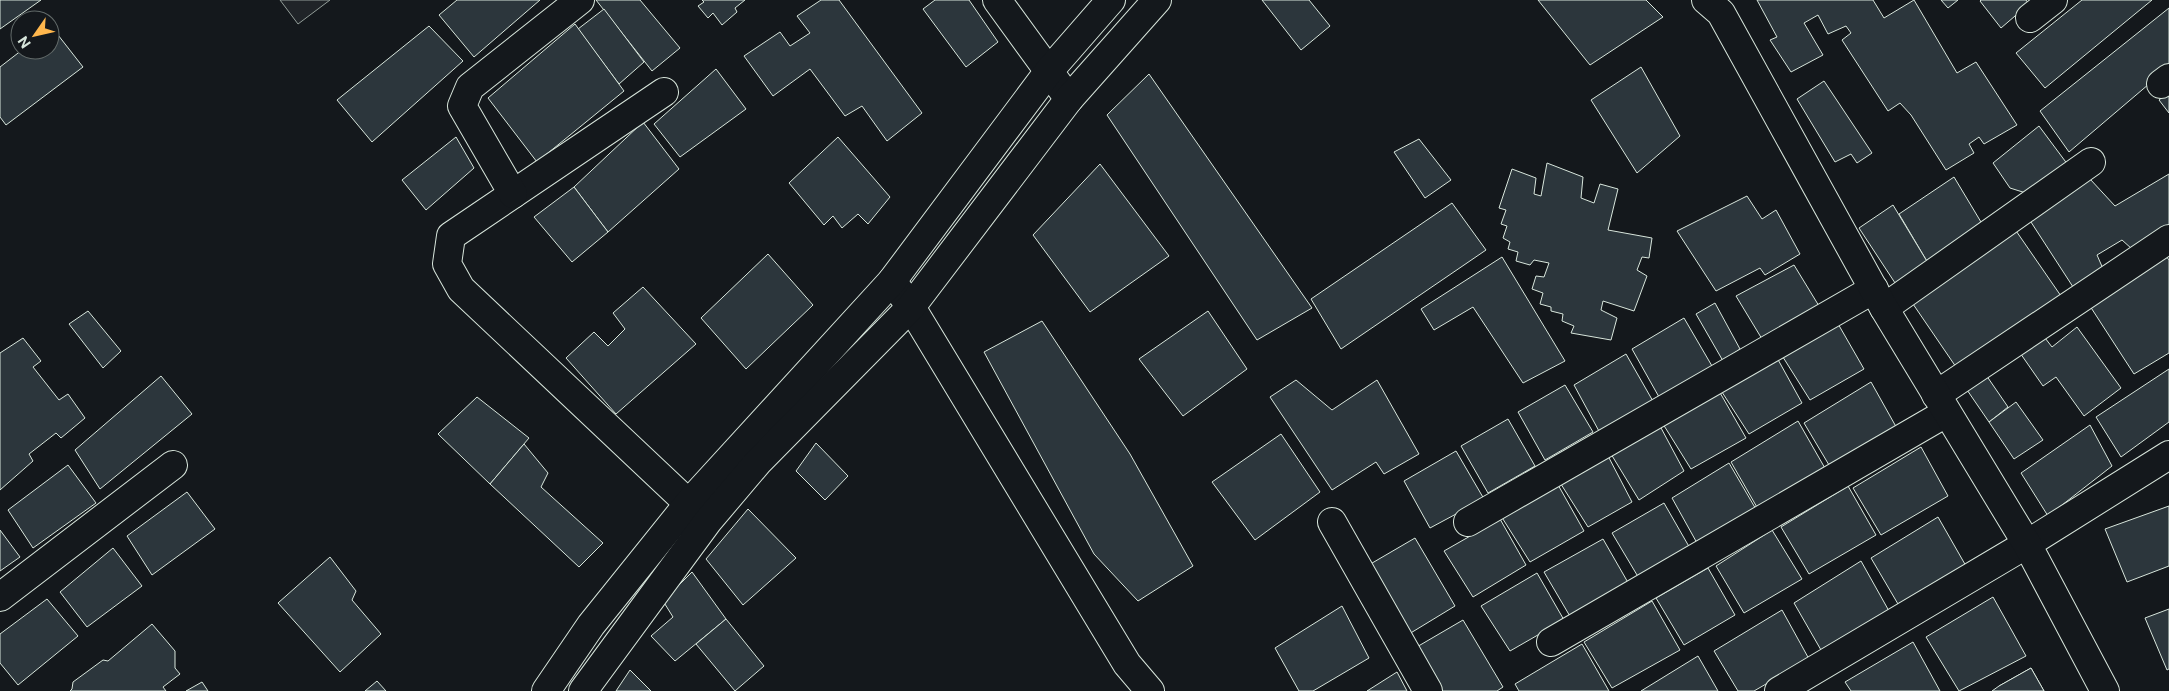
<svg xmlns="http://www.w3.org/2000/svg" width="2169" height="691" font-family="'Public Sans',sans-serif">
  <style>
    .green { fill: #202428; stroke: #939e99 }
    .building { fill: #2c363c; stroke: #d8e6dc }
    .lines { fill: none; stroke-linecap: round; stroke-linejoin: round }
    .street-casing { stroke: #d8e6dc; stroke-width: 30 }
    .secondary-casing { stroke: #d8e6dc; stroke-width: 30 }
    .street { stroke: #14181c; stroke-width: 28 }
    .secondary { stroke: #14181c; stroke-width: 28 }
  </style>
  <rect width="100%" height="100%" fill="#14181c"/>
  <path class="green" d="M 280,0 L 330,0 L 298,24 Z"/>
  <g class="building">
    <path d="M 0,0 L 41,0 L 0,29 Z"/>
    <path d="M 457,0 L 540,0 L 474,57 L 439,15 Z"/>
    <path d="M 596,0 L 640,0 L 680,48 L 652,71 Z"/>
    <path d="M 702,0 L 745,0 L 735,8 L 737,12 L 722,25 L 713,13 L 708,18 L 698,6 L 704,2 Z"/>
    <path d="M 821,0 L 839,0 L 922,113 L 887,141 L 862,106 L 845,116 L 810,69 L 773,96 L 744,56 L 780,32 L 790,46 L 810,33 L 797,16 Z"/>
    <path d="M 935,0 L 969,0 L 998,42 L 966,67 L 923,9 Z"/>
    <path d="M 1262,0 L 1309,0 L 1330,26 L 1301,50 Z"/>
    <path d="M 1538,0 L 1646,0 L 1663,17 L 1590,65 Z"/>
    <path d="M 1757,0 L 1873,0 L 1884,18 L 1914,0 L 1957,73 L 1976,62 L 2017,125 L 1984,144 L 1979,137 L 1969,144 L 1974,153 L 1946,170 L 1911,115 L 1900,103 L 1888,111 L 1842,40 L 1851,33 L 1846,26 L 1828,34 L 1818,15 L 1804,23 L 1823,55 L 1791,72 L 1770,40 L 1777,37 Z"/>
    <path d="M 1941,0 L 1958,0 L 1948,8 Z"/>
    <path d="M 1981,0 L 2026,0 L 2029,4 L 2001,28 L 1980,1 Z"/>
    <path d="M 2082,0 L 2152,0 L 2045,88 L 2016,53 Z"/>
    <path d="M 2169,8 L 2169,67 L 2069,152 L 2040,111 Z"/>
    <path d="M 604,9 L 644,62 L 619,84 L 578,29 Z"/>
    <path d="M 575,24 L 624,91 L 537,162 L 488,98 Z"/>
    <path d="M 51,26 L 83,67 L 6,125 L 0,117 L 0,67 L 22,50 L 50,50 Z"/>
    <path d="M 429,26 L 463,61 L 372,142 L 337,100 Z"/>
    <path d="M 1641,67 L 1680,136 L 1637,173 L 1591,100 Z"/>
    <path d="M 716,69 L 746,109 L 680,157 L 654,124 Z"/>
    <path d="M 1149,74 L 1312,308 L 1257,340 L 1107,115 Z"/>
    <path d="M 1824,81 L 1872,153 L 1857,163 L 1851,154 L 1835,162 L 1797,99 Z"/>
    <path d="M 2169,92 L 2169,113 L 2159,100 Z"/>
    <path d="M 643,122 L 679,169 L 608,232 L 574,187 Z"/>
    <path d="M 2039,126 L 2071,169 L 2029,194 L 2010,188 L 1993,163 Z"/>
    <path d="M 456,137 L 474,168 L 426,210 L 402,180 Z"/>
    <path d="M 838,137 L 890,197 L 868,224 L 858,214 L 842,228 L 833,216 L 824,225 L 789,183 Z"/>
    <path d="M 1419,139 L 1451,180 L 1425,198 L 1394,152 Z"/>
    <path d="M 1547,163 L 1583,177 L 1581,198 L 1594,203 L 1600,184 L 1618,189 L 1608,230 L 1652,238 L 1649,258 L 1642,257 L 1637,270 L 1647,276 L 1634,311 L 1603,301 L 1601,310 L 1617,318 L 1611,340 L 1571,333 L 1574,326 L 1562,321 L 1563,314 L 1551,311 L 1551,307 L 1540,304 L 1543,293 L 1532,289 L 1536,276 L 1544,277 L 1549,263 L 1534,260 L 1530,265 L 1516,261 L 1518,252 L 1508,249 L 1510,242 L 1503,238 L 1507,226 L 1501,224 L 1506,210 L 1499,208 L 1512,169 L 1536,178 L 1534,194 L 1541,196 Z"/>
    <path d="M 1100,164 L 1169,256 L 1090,312 L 1033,235 Z"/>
    <path d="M 2169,174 L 2169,225 L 2132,249 L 2122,240 L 2097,255 L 2104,271 L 2075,290 L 2029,219 L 2090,179 L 2115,206 Z"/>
    <path d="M 1954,177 L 1981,222 L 1965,234 L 1931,268 L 1899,214 Z"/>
    <path d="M 574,187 L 608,232 L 572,262 L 534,217 Z"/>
    <path d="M 1747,196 L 1762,219 L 1776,210 L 1800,254 L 1765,275 L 1760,268 L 1716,291 L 1677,231 Z"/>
    <path d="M 1452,203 L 1486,250 L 1341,349 L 1311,299 Z"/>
    <path d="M 1893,205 L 1931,268 L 1899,289 L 1859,228 Z"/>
    <path d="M 2012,225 L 2061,296 L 1956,367 L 1913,304 Z"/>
    <path d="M 2164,253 L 2169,260 L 2169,353 L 2134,374 L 2088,303 Z"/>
    <path d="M 768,254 L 813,305 L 746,369 L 701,318 Z"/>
    <path d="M 1502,257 L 1565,361 L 1523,383 L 1473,307 L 1434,330 L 1421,309 Z"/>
    <path d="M 1794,265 L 1819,306 L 1762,339 L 1736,296 Z"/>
    <path d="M 643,287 L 696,344 L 616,414 L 566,358 L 594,332 L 608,346 L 625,329 L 613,313 Z"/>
    <path d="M 1715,303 L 1740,349 L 1723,361 L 1696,314 Z"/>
    <path d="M 88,311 L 121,351 L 103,368 L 69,324 Z"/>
    <path d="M 1208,311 L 1247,369 L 1183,416 L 1139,359 Z"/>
    <path d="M 1684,318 L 1712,366 L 1659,397 L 1632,349 Z"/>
    <path d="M 1042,321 L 1130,454 L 1193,566 L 1138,601 L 1094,554 L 984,352 Z"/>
    <path d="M 1837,322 L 1864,369 L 1810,400 L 1781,354 Z"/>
    <path d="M 2077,327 L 2121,388 L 2084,416 L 2056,377 L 2043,386 L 2018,350 L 2042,334 L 2052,347 Z"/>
    <path d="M 23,338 L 41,361 L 33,367 L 59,400 L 68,394 L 85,418 L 61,438 L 56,433 L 29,454 L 33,461 L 0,490 L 0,353 Z"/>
    <path d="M 1626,354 L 1654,403 L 1600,433 L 1574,385 Z"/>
    <path d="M 1776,356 L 1802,403 L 1749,434 L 1720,389 Z"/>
    <path d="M 2169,369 L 2169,422 L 2121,457 L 2096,417 Z"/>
    <path d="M 1984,372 L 2008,407 L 1989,422 L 1965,387 Z"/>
    <path d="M 161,376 L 192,414 L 100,489 L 75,450 Z"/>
    <path d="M 1296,380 L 1332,410 L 1377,380 L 1419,454 L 1384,474 L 1376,462 L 1332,490 L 1270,397 Z"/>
    <path d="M 1871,382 L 1899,432 L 1832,470 L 1804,423 Z"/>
    <path d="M 1565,385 L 1593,432 L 1545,460 L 1518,412 Z"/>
    <path d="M 1719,391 L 1746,438 L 1691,469 L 1663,424 Z"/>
    <path d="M 477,397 L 529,438 L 490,484 L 438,434 Z"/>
    <path d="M 2016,402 L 2043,440 L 2014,459 L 1989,422 Z"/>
    <path d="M 1508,419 L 1535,466 L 1488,493 L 1461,446 Z"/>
    <path d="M 1798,421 L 1826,470 L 1758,509 L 1731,462 Z"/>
    <path d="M 2090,425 L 2112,466 L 2048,516 L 2021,473 Z"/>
    <path d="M 1660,426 L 1684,471 L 1639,500 L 1611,454 Z"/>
    <path d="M 1281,434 L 1320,492 L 1255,540 L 1212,482 Z"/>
    <path d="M 816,443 L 848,476 L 825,500 L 796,471 Z"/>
    <path d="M 524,444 L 548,473 L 541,487 L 603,543 L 579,567 L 490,484 Z"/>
    <path d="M 1921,447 L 1948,496 L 1881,535 L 1853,488 Z"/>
    <path d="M 1456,451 L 1484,499 L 1430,528 L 1404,481 Z"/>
    <path d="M 1607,454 L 1632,502 L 1588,527 L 1559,481 Z"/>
    <path d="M 1729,463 L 1757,511 L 1697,543 L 1672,498 Z"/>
    <path d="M 68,465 L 96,503 L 33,548 L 8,510 Z"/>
    <path d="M 1557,483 L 1584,531 L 1530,562 L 1501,516 Z"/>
    <path d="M 1848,486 L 1876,535 L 1809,574 L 1781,527 Z"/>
    <path d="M 187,492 L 215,529 L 152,575 L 127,536 Z"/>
    <path d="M 1664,503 L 1691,550 L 1640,580 L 1612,533 Z"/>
    <path d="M 2169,506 L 2169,566 L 2127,582 L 2105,529 Z"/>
    <path d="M 748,509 L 796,558 L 743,605 L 706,559 Z"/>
    <path d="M 1938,517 L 1966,566 L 1898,604 L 1871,558 Z"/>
    <path d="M 1500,519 L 1526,565 L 1473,597 L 1444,551 Z"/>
    <path d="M 0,530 L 20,557 L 0,571 Z"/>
    <path d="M 1772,530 L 1802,579 L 1744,613 L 1716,566 Z"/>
    <path d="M 1415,538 L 1455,606 L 1409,634 L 1367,566 Z"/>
    <path d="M 1603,539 L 1630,586 L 1571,618 L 1544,572 Z"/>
    <path d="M 113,548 L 142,586 L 87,627 L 60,592 Z"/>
    <path d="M 330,557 L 356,591 L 352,600 L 381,634 L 340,672 L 278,603 Z"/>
    <path d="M 1861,561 L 1889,611 L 1821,650 L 1794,603 Z"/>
    <path d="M 1708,568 L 1735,615 L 1684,645 L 1656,598 Z"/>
    <path d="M 692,572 L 726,619 L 675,661 L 651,636 L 673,617 L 663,601 Z"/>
    <path d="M 1537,573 L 1564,620 L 1510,651 L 1481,606 Z"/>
    <path d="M 1993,597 L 2026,656 L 1959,691 L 1926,637 Z"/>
    <path d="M 47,599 L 78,636 L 18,685 L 0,663 L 0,634 Z"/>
    <path d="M 1652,601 L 1680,650 L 1612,688 L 1584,642 Z"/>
    <path d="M 1342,606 L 1369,658 L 1313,691 L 1299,691 L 1275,648 Z"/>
    <path d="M 2169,609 L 2169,669 L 2167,670 L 2145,618 Z"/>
    <path d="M 1782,610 L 1809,659 L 1754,691 L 1738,691 L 1714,651 Z"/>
    <path d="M 726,619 L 764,666 L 735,691 L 696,644 Z"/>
    <path d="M 1463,620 L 1503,687 L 1497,691 L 1441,691 L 1415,648 Z"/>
    <path d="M 152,624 L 175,651 L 175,668 L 180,674 L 163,687 L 166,691 L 70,691 L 72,689 L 73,682 L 103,660 L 108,661 Z"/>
    <path d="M 1913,642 L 1940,691 L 1851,691 L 1845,682 Z"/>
    <path d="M 1582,644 L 1609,691 L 1519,691 L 1515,684 Z"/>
    <path d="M 1698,656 L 1718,691 L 1641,691 Z"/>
    <path d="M 2031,668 L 2044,691 L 2002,691 L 1999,686 Z"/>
    <path d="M 2031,668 L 2044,691 L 1992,691 L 1999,686 Z"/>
    <path d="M 630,670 L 651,691 L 616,691 Z"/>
    <path d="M 1397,672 L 1407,691 L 1367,691 Z"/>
    <path d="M 377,681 L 386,691 L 365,691 Z"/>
    <path d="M 202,682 L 208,691 L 186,691 Z"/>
  </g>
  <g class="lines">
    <g class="street-casing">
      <g id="street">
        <path d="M 997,0 L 1069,99"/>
        <path d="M 2030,18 L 2053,0"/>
        <path d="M 2161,84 L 2169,78"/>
        <path d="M 664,92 L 451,236 L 447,264 L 461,289 L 706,520"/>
        <path d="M 513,194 L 462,106 L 470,87 L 580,0"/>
        <path d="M 892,281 L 911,307 L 1127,664 L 1150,691"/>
        <path d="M 1884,308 L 2091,162"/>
        <path d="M 1936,395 L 2169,239"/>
        <path d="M 1332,522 L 1428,691"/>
        <path d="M 1468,522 L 1874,289"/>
        <path d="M 0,597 L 173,465"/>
        <path d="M 1551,642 L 1946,413"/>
        <path d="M 1779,691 L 2027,544 L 2169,455"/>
      </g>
    </g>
    <g class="secondary-casing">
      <g id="secondary">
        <path d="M 1706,0 L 1721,13 L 1884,308 L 2027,544 L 2105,691"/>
        <path d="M 546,691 L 591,625 L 689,503 L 892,281 L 1049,71 L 1111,0"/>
        <path d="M 583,691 L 708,521 L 758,462 L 911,307 L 1069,99 L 1157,0"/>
      </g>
    </g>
    <use href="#street" class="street"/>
    <use href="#secondary" class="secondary"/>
  </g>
  <g transform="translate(35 35) rotate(236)"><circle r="24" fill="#14181c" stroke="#626a69"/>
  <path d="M0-4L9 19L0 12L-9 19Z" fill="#ffb74d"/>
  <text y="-8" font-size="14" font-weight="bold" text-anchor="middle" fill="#d8e6dc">N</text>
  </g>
</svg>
